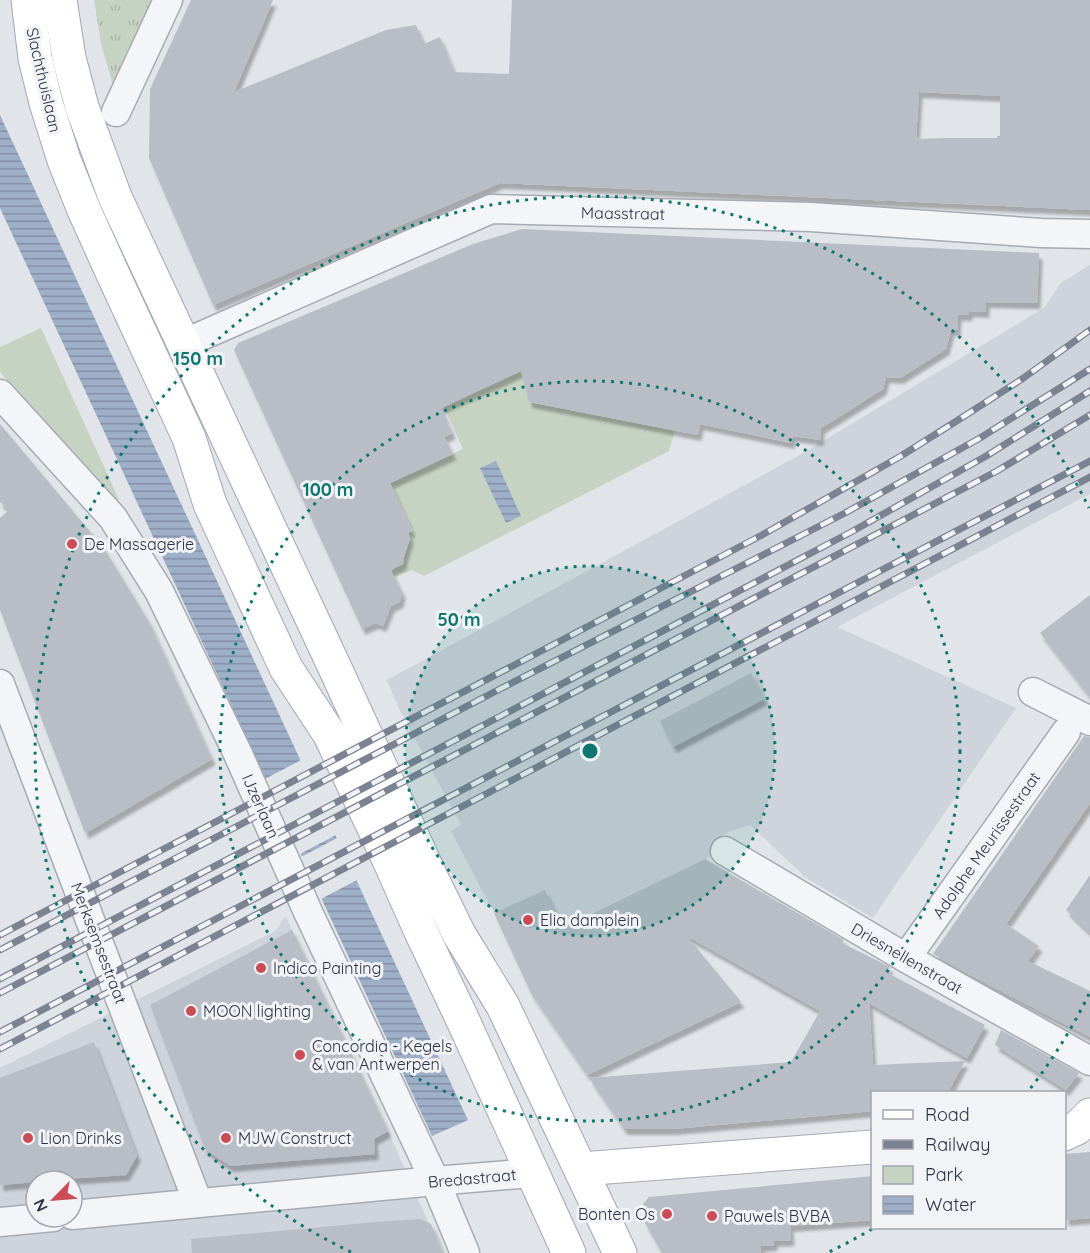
<svg xmlns="http://www.w3.org/2000/svg" width="1090" height="1253" font-family="Quicksand,sans-serif">
  <style>
    .built { fill: #cfd3db; fill-rule: evenodd }
    .green { fill: #c6d3c3 }
    .park { fill: url(#park-tufts) }
    .water { fill: url(#water-rules) }
    .pier { fill: #e1e4e9 }
    .building { fill: #b9bdc6; fill-rule: evenodd; filter: url(#shadow) }
    .lines { fill: none; stroke-linecap: round; stroke-linejoin: round }
    .street-casing { stroke: #a6abb3; stroke-width: 31 }
    .secondary-casing { stroke: #a6abb3; stroke-width: 35 }
    .primary-casing { stroke: #a1a7b5; stroke-width: 35 }
    .street { stroke: #f4f5f8; stroke-width: 28 }
    .secondary { stroke: #fff; stroke-width: 33 }
    .primary { stroke: #fff; stroke-width: 33 }
    .rail-casing { stroke: #7b8292; stroke-width: 7 }
    .rail { stroke: #f1f3f7; stroke-width: 4.5; stroke-dasharray: 14; stroke-linecap: butt }
    .ring { fill: none; stroke: #0f766e; stroke-width: 3; stroke-dasharray: 3 6 }
    .poi-dot { fill: #c94c56; stroke: #f1f3f7; stroke-width: 2 }
    .labels { text-anchor: middle; dominant-baseline: central; stroke-width: 6; stroke-linejoin: round; paint-order: stroke }
    .street-label { font-size: 16px; fill: #2a3140; stroke: #f1f3f7 }
    .poi-label { font-size: 16px; fill: #2a3140; stroke: #f1f3f7; text-anchor: start }
    .centre { fill: #0f766e; stroke: #f1f3f7; stroke-width: 3 }
    .ring-label { font-size: 18px; text-anchor: middle; font-weight: bold; fill: #0f766e; stroke: #f1f3f7; stroke-width: 6; stroke-linejoin: round; paint-order: stroke }
  </style>
  <defs>
    <pattern id="park-tufts" width="24" height="20" patternUnits="userSpaceOnUse" patternTransform="scale(1.5)"><rect width="24" height="20" fill="#c6d3c3"/><path d="M3 7l-1-3M5 7V3M7 7l1-3M15 17l-1-3M17 17v-4M19 17l1-3" fill="none" stroke="#aab6a9"/></pattern>
    <pattern id="water-rules" width="6" height="5" patternUnits="userSpaceOnUse" patternTransform="scale(1.5)"><rect width="6" height="5" fill="#9eafc8"/><path d="M0 2.5h6" fill="none" stroke="#818fa4"/></pattern>
    <filter id="shadow"><feDropShadow dx="3.5" dy="6" stdDeviation="1.5" flood-color="#0004"/></filter>
  </defs>
  <rect width="100%" height="100%" fill="#e1e4e9"/>
  <g class="built">
    <path d="M 1090,265 L 1090,494 L 837,627 L 1016,708 L 873,918 L 806,878 L 750,825 L 723,834 L 714,855 L 512,951 L 494,913 L 451,831 L 461,825 L 399,709 L 387,680 L 798,456 L 1044,308 L 1061,283 Z"/>
    <path d="M 286,917 L 388,1131 L 442,1253 L 0,1253 L 0,1068 L 277,930 L 282,920 ZM 36,1181 L 72,1181 L 72,1217 L 36,1217 Z"/>
  </g>
  <g class="green">
    <path d="M 41,328 L 119,500 L 112,502 L 0,372 L 0,347 Z"/>
    <path d="M 521,371 L 529,402 L 675,431 L 669,451 L 424,576 L 412,570 L 392,578 L 389,571 L 399,566 L 411,539 L 408,533 L 412,530 L 402,509 L 386,485 L 463,449 L 444,407 Z"/>
  </g>
  <path class="park" d="M 94,0 L 155,0 L 114,89 L 101,43 Z"/>
  <g class="water">
    <path d="M 0,115 L 468,1120 L 432,1136 L 0,208 Z"/>
    <path d="M 496,461 L 521,516 L 506,523 L 480,468 Z"/>
  </g>
  <g class="pier">
    <path d="M 303,759 L 338,834 L 298,855 L 263,780 Z"/>
    <path d="M 339,837 L 359,879 L 319,900 L 299,858 Z"/>
  </g>
  <g class="building">
    <path d="M 191,0 L 273,0 L 234,92 L 386,30 L 416,25 L 424,44 L 440,37 L 454,72 L 509,74 L 512,0 L 1090,0 L 1090,210 L 500,183 L 213,305 L 149,158 L 150,89 ZM 919,92 L 1000,96 L 1000,136 L 997,136 L 997,138 L 944,138 L 916,139 Z"/>
    <path d="M 522,229 L 1039,253 L 1037,303 L 986,302 L 986,312 L 969,311 L 969,315 L 958,315 L 957,330 L 951,330 L 946,349 L 900,378 L 886,377 L 883,389 L 821,428 L 820,440 L 793,436 L 791,443 L 700,424 L 698,435 L 529,402 L 521,371 L 441,408 L 452,433 L 444,437 L 453,454 L 390,483 L 412,531 L 408,533 L 410,538 L 404,557 L 403,564 L 391,570 L 402,593 L 400,602 L 391,606 L 383,626 L 375,623 L 362,629 L 234,350 L 238,343 L 473,244 Z"/>
    <path d="M 0,424 L 103,547 L 149,622 L 212,759 L 85,833 L 0,610 L 0,518 L 9,510 L 0,502 Z"/>
    <path d="M 1090,595 L 1090,697 L 1040,633 Z"/>
    <path d="M 751,673 L 764,699 L 673,747 L 660,721 Z"/>
    <path d="M 1084,736 L 1090,737 L 1090,803 L 1006,924 L 1039,946 L 1028,961 L 1090,991 L 1090,1037 L 972,976 L 933,954 Z"/>
    <path d="M 705,859 L 844,940 L 842,943 L 890,967 L 886,972 L 985,1025 L 967,1058 L 869,1003 L 873,1065 L 965,1061 L 948,1092 L 873,1092 L 873,1111 L 673,1129 L 624,1129 L 589,1078 L 791,1062 L 820,1011 L 687,936 L 741,1002 L 587,1075 L 532,995 L 494,913 L 545,890 L 562,928 Z"/>
    <path d="M 1090,875 L 1090,933 L 1066,910 Z"/>
    <path d="M 292,930 L 388,1131 L 374,1139 L 375,1154 L 230,1166 L 205,1149 L 150,1005 Z"/>
    <path d="M 1001,1030 L 1079,1073 L 1066,1090 L 995,1045 Z"/>
    <path d="M 94,1042 L 137,1156 L 126,1175 L 36,1181 L 36,1182 L 0,1185 L 0,1078 Z"/>
    <path d="M 1090,1152 L 1090,1218 L 1065,1220 L 1065,1154 Z"/>
    <path d="M 873,1176 L 873,1220 L 790,1226 L 791,1240 L 774,1241 L 774,1245 L 761,1246 L 761,1253 L 662,1253 L 645,1223 L 643,1204 L 649,1197 Z"/>
    <path d="M 421,1219 L 431,1224 L 443,1253 L 192,1253 L 191,1239 L 376,1222 Z"/>
  </g>
  <g class="lines">
    <g class="street-casing">
      <g id="street">
        <path d="M 116,112 L 168,0"/>
        <path d="M 183,344 L 491,209 L 811,217 L 1041,233 L 1090,234"/>
        <path d="M 0,394 L 113,518 L 159,591 L 238,754 L 308,912 L 435,1181 L 465,1253"/>
        <path d="M 0,684 L 198,1203"/>
        <path d="M 1033,692 L 1090,721"/>
        <path d="M 725,851 L 906,958 L 1090,1061"/>
        <path d="M 906,958 L 1066,732"/>
        <path d="M 72,1215 L 435,1181 L 532,1173"/>
        <path d="M 0,1222 L 53,1217"/>
      </g>
    </g>
    <g class="secondary-casing">
      <g id="secondary">
        <path d="M 1064,1134 L 1077,1128 L 1090,1115"/>
        <path d="M 581,1169 L 872,1147"/>
      </g>
    </g>
    <g class="primary-casing">
      <g id="primary">
        <path d="M 28,0 L 35,58 L 46,103 L 64,160 L 84,210 L 112,272 L 189,438 L 210,504 L 286,668 L 330,735 L 389,860 L 421,932 L 460,1014 L 569,1253"/>
        <path d="M 60,0 L 69,58 L 82,107 L 115,197 L 335,668 L 432,879 L 459,934 L 503,1006 L 620,1253"/>
      </g>
    </g>
    <use href="#street" class="street"/>
    <use href="#secondary" class="secondary"/>
    <use href="#primary" class="primary"/>
    <g class="rail-casing">
      <g id="rail">
        <path d="M 0,935 L 762,535 L 901,456 L 966,415 L 1022,379 L 1090,330"/>
        <path d="M 0,950 L 498,690 L 845,513 L 980,438 L 1090,369"/>
        <path d="M 0,979 L 853,531 L 988,455 L 1090,391"/>
        <path d="M 0,993 L 997,471 L 1090,415"/>
        <path d="M 0,1032 L 1090,461"/>
        <path d="M 0,1049 L 1090,477"/>
      </g>
    </g>
    <use href="#rail" class="rail"/>
  </g>
  <circle cx="590" cy="751" r="185" fill="#0f766e" fill-opacity=".12"/>
  <g class="ring">
    <circle cx="590" cy="751" r="185"/>
    <circle cx="590" cy="751" r="370"/>
    <path d="M1089 994A555 555 0 0 1 1030 1089M872 1229A555 555 0 0 1 829 1252M351 1252A555 555 0 1 1 1089 508"/>
  </g>
  <g class="poi-dot">
    <circle cx="72" cy="544" r="6"/>
    <circle cx="528" cy="920" r="6"/>
    <circle cx="261" cy="968" r="6"/>
    <circle cx="191" cy="1011" r="6"/>
    <circle cx="300" cy="1055" r="6"/>
    <circle cx="28" cy="1138" r="6"/>
    <circle cx="226" cy="1138" r="6"/>
    <circle cx="667" cy="1214" r="6"/>
    <circle cx="712" cy="1216" r="6"/>
  </g>
  <g class="labels">
    <g class="street-label">
      <text transform="translate(44 80) rotate(77)">Slachthuislaan</text>
      <text transform="translate(623 213) rotate(1)">Maasstraat</text>
      <text transform="translate(261 806) rotate(66)">IJzerlaan</text>
      <text transform="translate(986 845) rotate(-55)">Adolphe Meurissestraat</text>
      <text transform="translate(99 943) rotate(69)">Merksemsestraat</text>
      <text transform="translate(907 958) rotate(30)">Driesnellenstraat</text>
      <text transform="translate(472 1178) rotate(-5)">Bredastraat</text>
    </g>
    <g class="poi-label">
      <text x="84" y="544">De Massagerie</text>
      <text x="540" y="920">Elia damplein</text>
      <text x="273" y="968">Indico Painting</text>
      <text x="203" y="1011">MOON lighting</text>
      <text x="312" y="1046">Concordia - Kegels<tspan x="312" dy="18">&amp; van Antwerpen</tspan></text>
      <text x="40" y="1138">Lion Drinks</text>
      <text x="238" y="1138">MJW Construct</text>
      <text x="655" y="1214" text-anchor="end">Bonten Os</text>
      <text x="724" y="1216">Pauwels BVBA</text>
    </g>
  </g>
  <circle cx="590" cy="751" r="9" class="centre"/>
  <g class="ring-label">
    <text x="198" y="365">150 m</text>
    <text x="328" y="496">100 m</text>
    <text x="459" y="626">50 m</text>
  </g>
  <rect x="871" y="1091" width="195" height="138" fill="#f1f3f7" stroke="#a1a5ae" stroke-width="1.5"/>
  <rect x="883" y="1110" width="30" height="9" fill="#ffffff" stroke="#a1a5ae" stroke-width="1.5"/>
  <text x="925" y="1121" font-size="18" fill="#2a3140">Road</text>
  <rect x="883" y="1140" width="30" height="9" fill="#7b8292" stroke="#a1a5ae" stroke-width="1.5"/>
  <text x="925" y="1151" font-size="18" fill="#2a3140">Railway</text>
  <rect x="883" y="1166" width="30" height="18" fill="#c6d3c3" stroke="#a1a5ae" stroke-width="1.5"/>
  <text x="925" y="1181" font-size="18" fill="#2a3140">Park</text>
  <rect x="883" y="1196" width="30" height="18" fill="url(#water-rules)" stroke="#a1a5ae" stroke-width="1.5"/>
  <text x="925" y="1211" font-size="18" fill="#2a3140">Water</text>
  <g transform="translate(54 1199) rotate(245)"><circle r="28" fill="#f1f3f7" stroke="#a1a5ae" stroke-width="1.5"/>
  <path d="M0-4.5L10 22L0 15L-10 22Z" fill="#c94c56"/>
  <text y="-9" font-size="16" font-weight="bold" text-anchor="middle" fill="#2a3140">N</text>
  </g>
</svg>
